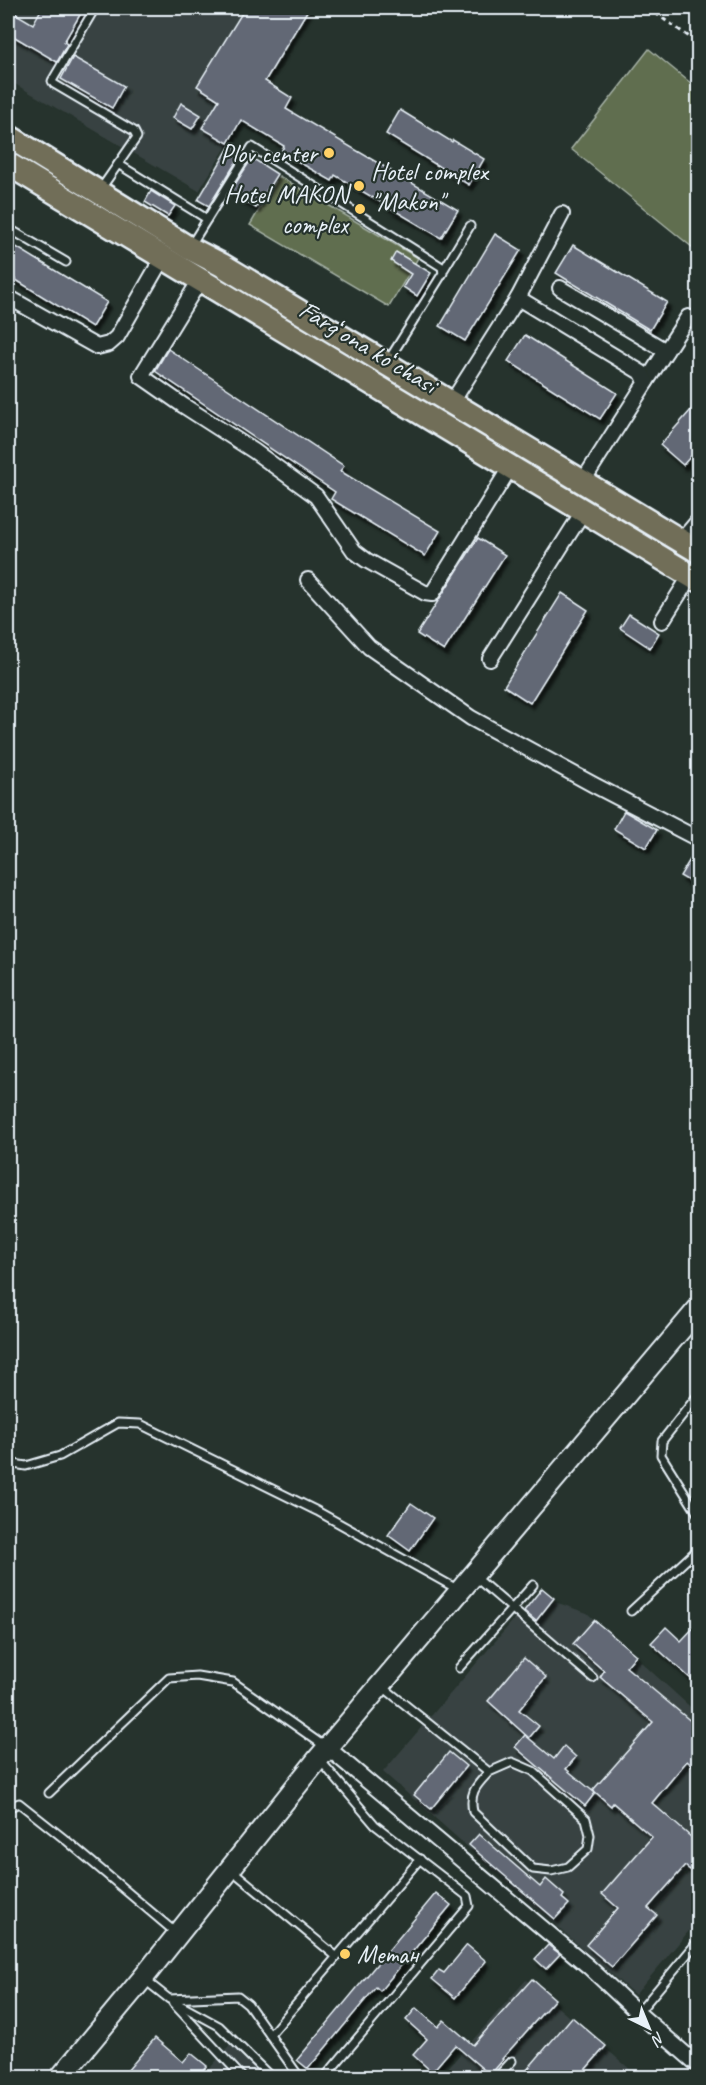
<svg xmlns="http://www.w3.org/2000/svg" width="706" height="2085" font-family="Caveat,sans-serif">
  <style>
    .built { fill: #384342 }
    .green { fill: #616e50; stroke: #a4b0a4; stroke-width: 1.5 }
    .building { fill: #626774; stroke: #e8f1f8; stroke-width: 1.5; filter: url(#shadow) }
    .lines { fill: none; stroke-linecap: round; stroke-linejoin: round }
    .service-casing { stroke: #e8f1f8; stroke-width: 11 }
    .minor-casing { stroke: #e8f1f8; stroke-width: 18 }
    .secondary-casing { stroke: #e8f1f8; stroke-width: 24 }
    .primary-casing { stroke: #e8f1f8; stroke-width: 27 }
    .path { stroke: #e8f1f8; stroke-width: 3; stroke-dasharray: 4.5 4.5; stroke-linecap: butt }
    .service { stroke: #26332d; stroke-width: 7 }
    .minor { stroke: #26332d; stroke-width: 14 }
    .secondary { stroke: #26332d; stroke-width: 20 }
    .primary { stroke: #716e59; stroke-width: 22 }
    .poi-dot { fill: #ffd166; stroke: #26332d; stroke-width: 2 }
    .labels { text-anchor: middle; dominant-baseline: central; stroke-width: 4.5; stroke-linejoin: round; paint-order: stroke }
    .poi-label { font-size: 26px; fill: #e8f1f8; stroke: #26332d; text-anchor: end }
    .street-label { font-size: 26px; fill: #e8f1f8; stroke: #26332d }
  </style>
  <defs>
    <filter id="shadow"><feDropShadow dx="3.5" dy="5.5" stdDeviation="1.5" flood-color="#0009"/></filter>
  </defs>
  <rect width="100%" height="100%" fill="#26332d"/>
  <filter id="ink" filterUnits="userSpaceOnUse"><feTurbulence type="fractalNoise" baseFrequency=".0167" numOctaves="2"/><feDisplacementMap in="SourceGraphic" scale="12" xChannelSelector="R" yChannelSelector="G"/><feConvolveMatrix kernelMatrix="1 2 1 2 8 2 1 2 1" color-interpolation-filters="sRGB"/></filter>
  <g filter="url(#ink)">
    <g class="built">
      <path d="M 8,8 L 312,8 L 199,191 L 8,80 Z"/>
      <path d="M 535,1595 L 587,1613 L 698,1714 L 698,1920 L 635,1995 L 383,1772 Z"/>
      <path d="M 526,1980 L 639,2077 L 439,2078 Z"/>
      <path d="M 232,2042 L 266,2077 L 202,2078 Z"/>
    </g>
    <g class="green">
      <path d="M 649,49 L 698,89 L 698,252 L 571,149 Z"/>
      <path d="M 279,176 L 418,258 L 389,307 L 250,225 Z"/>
    </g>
    <g class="building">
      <path d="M 42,8 L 84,8 L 64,42 L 67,44 L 57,62 L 8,33 L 8,9 L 33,24 Z"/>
      <path d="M 245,8 L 309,8 L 265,81 L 292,98 L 286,109 L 458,210 L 441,238 L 335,175 L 332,181 L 281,152 L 284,146 L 241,120 L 228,143 L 202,128 L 219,100 L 197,86 Z"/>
      <path d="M 73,57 L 124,86 L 112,108 L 61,79 Z"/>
      <path d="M 181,103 L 201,115 L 192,129 L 173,118 Z"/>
      <path d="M 400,110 L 452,142 L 453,140 L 484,159 L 469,185 L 386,134 Z"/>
      <path d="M 231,144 L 243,151 L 209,206 L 198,200 Z"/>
      <path d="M 252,158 L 277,174 L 256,208 L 230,192 Z"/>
      <path d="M 151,191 L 175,206 L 168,216 L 145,202 Z"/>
      <path d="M 495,234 L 521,250 L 465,341 L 440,326 Z"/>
      <path d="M 8,242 L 107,302 L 92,327 L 8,275 Z"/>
      <path d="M 573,245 L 667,302 L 650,330 L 556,273 Z"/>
      <path d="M 396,252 L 431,273 L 417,296 L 403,287 L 411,274 L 391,261 Z"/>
      <path d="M 525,335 L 617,393 L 600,419 L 508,361 Z"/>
      <path d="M 168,349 L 344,466 L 340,471 L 440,531 L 425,556 L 331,499 L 335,492 L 155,371 Z"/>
      <path d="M 699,401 L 699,447 L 683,465 L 660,445 Z"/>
      <path d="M 478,538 L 505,555 L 444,651 L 417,634 Z"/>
      <path d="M 562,593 L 588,610 L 530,703 L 504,686 Z"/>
      <path d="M 629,614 L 659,633 L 650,648 L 620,628 Z"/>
      <path d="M 624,811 L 657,830 L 646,848 L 614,829 Z"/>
      <path d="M 697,848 L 699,848 L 699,887 L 680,876 Z"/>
      <path d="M 411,1503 L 433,1518 L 410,1551 L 388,1535 Z"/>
      <path d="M 542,1588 L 554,1598 L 536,1621 L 524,1611 Z"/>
      <path d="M 594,1620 L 636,1655 L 626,1667 L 699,1728 L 699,1771 L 687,1761 L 652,1803 L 699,1844 L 699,1859 L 690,1870 L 685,1866 L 648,1908 L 657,1915 L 612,1967 L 586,1945 L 618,1908 L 602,1894 L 652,1837 L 613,1803 L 611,1806 L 593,1790 L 653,1722 L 600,1677 L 604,1671 L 573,1644 Z"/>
      <path d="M 699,1622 L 699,1686 L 651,1643 L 666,1627 L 681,1641 Z"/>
      <path d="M 524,1658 L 546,1677 L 519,1710 L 539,1726 L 529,1738 L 488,1701 Z"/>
      <path d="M 525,1735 L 554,1759 L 564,1746 L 576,1757 L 566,1769 L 595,1793 L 585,1806 L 515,1747 Z"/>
      <path d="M 449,1752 L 466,1766 L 431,1809 L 414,1795 Z"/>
      <path d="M 479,1834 L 540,1887 L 546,1879 L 564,1895 L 562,1898 L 569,1904 L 555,1919 L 469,1845 Z"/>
      <path d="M 436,1893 L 451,1905 L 380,1991 L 376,1987 L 308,2069 L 297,2060 Z"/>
      <path d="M 467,1945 L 486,1961 L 455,1998 L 432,1979 L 439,1970 L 444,1973 Z"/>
      <path d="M 548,1945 L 560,1954 L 546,1969 L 535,1959 Z"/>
      <path d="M 532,1979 L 555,1999 L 502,2059 L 503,2060 L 490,2075 L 455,2045 L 432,2072 L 413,2055 L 427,2039 L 406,2020 L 416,2008 L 438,2027 L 444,2020 L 473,2045 Z"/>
      <path d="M 572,2017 L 606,2046 L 578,2078 L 520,2078 Z"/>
      <path d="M 155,2038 L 183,2062 L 191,2053 L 207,2066 L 197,2078 L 121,2078 Z"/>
    </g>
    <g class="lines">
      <g class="service-casing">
        <g id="service">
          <path d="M 95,8 L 52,81 L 54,84 L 134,131 L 137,137 L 100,190"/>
          <path d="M 118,164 L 207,219"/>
          <path d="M 8,228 L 66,262"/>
          <path d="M 191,245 L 252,147 L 442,267 L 443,273 L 388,361"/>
          <path d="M 443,271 L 470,226"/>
          <path d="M 698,1395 L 662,1441 L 661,1455 L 698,1514"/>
          <path d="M 8,1463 L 26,1466 L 60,1456 L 118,1423 L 140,1424 L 317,1511 L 457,1589"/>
          <path d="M 474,1576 L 593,1678"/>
          <path d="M 631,1611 L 698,1549"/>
          <path d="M 459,1668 L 533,1585"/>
          <path d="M 383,1687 L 489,1772 C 476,1786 469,1792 473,1812 L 533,1869 L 551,1871 L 568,1867 L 588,1849 L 590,1835 L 586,1819 L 533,1771 L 512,1762 L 489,1772"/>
          <path d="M 320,1760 L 375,1825 L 467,1896 L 469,1906 L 324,2078"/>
          <path d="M 49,1793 L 169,1678 L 197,1676 L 233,1682 L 327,1748"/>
          <path d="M 8,1808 L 19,1803 L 67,1841 L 176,1933"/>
          <path d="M 233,1871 L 337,1957"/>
          <path d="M 145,1980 L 169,1999 L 238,1996 L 248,2004 L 300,2078"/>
          <path d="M 171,2000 L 219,2026 L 272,2078"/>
          <path d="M 173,2003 L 243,2078"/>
          <path d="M 638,2013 L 698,1941"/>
          <path d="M 270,2035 L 420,1859"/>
          <path d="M 496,2078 L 512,2061"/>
        </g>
      </g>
      <g class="minor-casing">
        <g id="minor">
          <path d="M 200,280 L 141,376 L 184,406 L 254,451 L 316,496 L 354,551 L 366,560 L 425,593 L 432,594 L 511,466"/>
          <path d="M 560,288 L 666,351"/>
          <path d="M 8,297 L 97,347 L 109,344 L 117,337 L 163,257"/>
          <path d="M 518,298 L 562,214"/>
          <path d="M 646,382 L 688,317"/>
          <path d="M 452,402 L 518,298 L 642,373 L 646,382 L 583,481"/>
          <path d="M 682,540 L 698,521"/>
          <path d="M 308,580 L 369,647 L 471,718 L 594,785 L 698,839"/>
          <path d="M 662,621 L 691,575"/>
          <path d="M 490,659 L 584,510"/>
          <path d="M 328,1748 L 589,1967 L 638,2013 L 698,2065"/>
        </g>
      </g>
      <g class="secondary-casing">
        <path id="secondary" d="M 60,2078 L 143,1978 L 318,1759 L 698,1309"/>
      </g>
      <g class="primary-casing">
        <g id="primary">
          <path d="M 8,136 L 189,248 L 222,265 L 698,551"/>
          <path d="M 8,164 L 698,580"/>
        </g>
      </g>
      <path class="path" d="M 648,8 L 698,43"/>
      <use href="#service" class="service"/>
      <use href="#minor" class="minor"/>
      <use href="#secondary" class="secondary"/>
      <use href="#primary" class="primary"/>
    </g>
  </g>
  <g class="poi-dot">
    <circle cx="329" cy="153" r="6"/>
    <circle cx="359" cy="186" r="6"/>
    <circle cx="360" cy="209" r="6"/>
    <circle cx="345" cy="1954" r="6"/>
  </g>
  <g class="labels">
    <g class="poi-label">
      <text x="317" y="153">Plov center</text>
      <text x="371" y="171" text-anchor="start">Hotel complex<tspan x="371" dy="30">"Makon"</tspan></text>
      <text x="348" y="194">Hotel MAKON<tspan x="348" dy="30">complex</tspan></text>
      <text x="357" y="1954" text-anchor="start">Метан</text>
    </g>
    <g class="street-label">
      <text transform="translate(368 347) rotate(31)">Fargʻona koʻchasi</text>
    </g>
  </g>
  <rect width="706" height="2085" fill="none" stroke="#26332d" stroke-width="30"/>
  <rect x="15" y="15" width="676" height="2055" fill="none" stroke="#e8f1f8" stroke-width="2" filter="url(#ink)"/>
  <g transform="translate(649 2028) rotate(137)" stroke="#26332d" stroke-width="4.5" paint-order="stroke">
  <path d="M0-4.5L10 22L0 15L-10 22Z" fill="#e8f1f8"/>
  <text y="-9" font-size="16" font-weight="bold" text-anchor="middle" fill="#e8f1f8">N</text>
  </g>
</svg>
